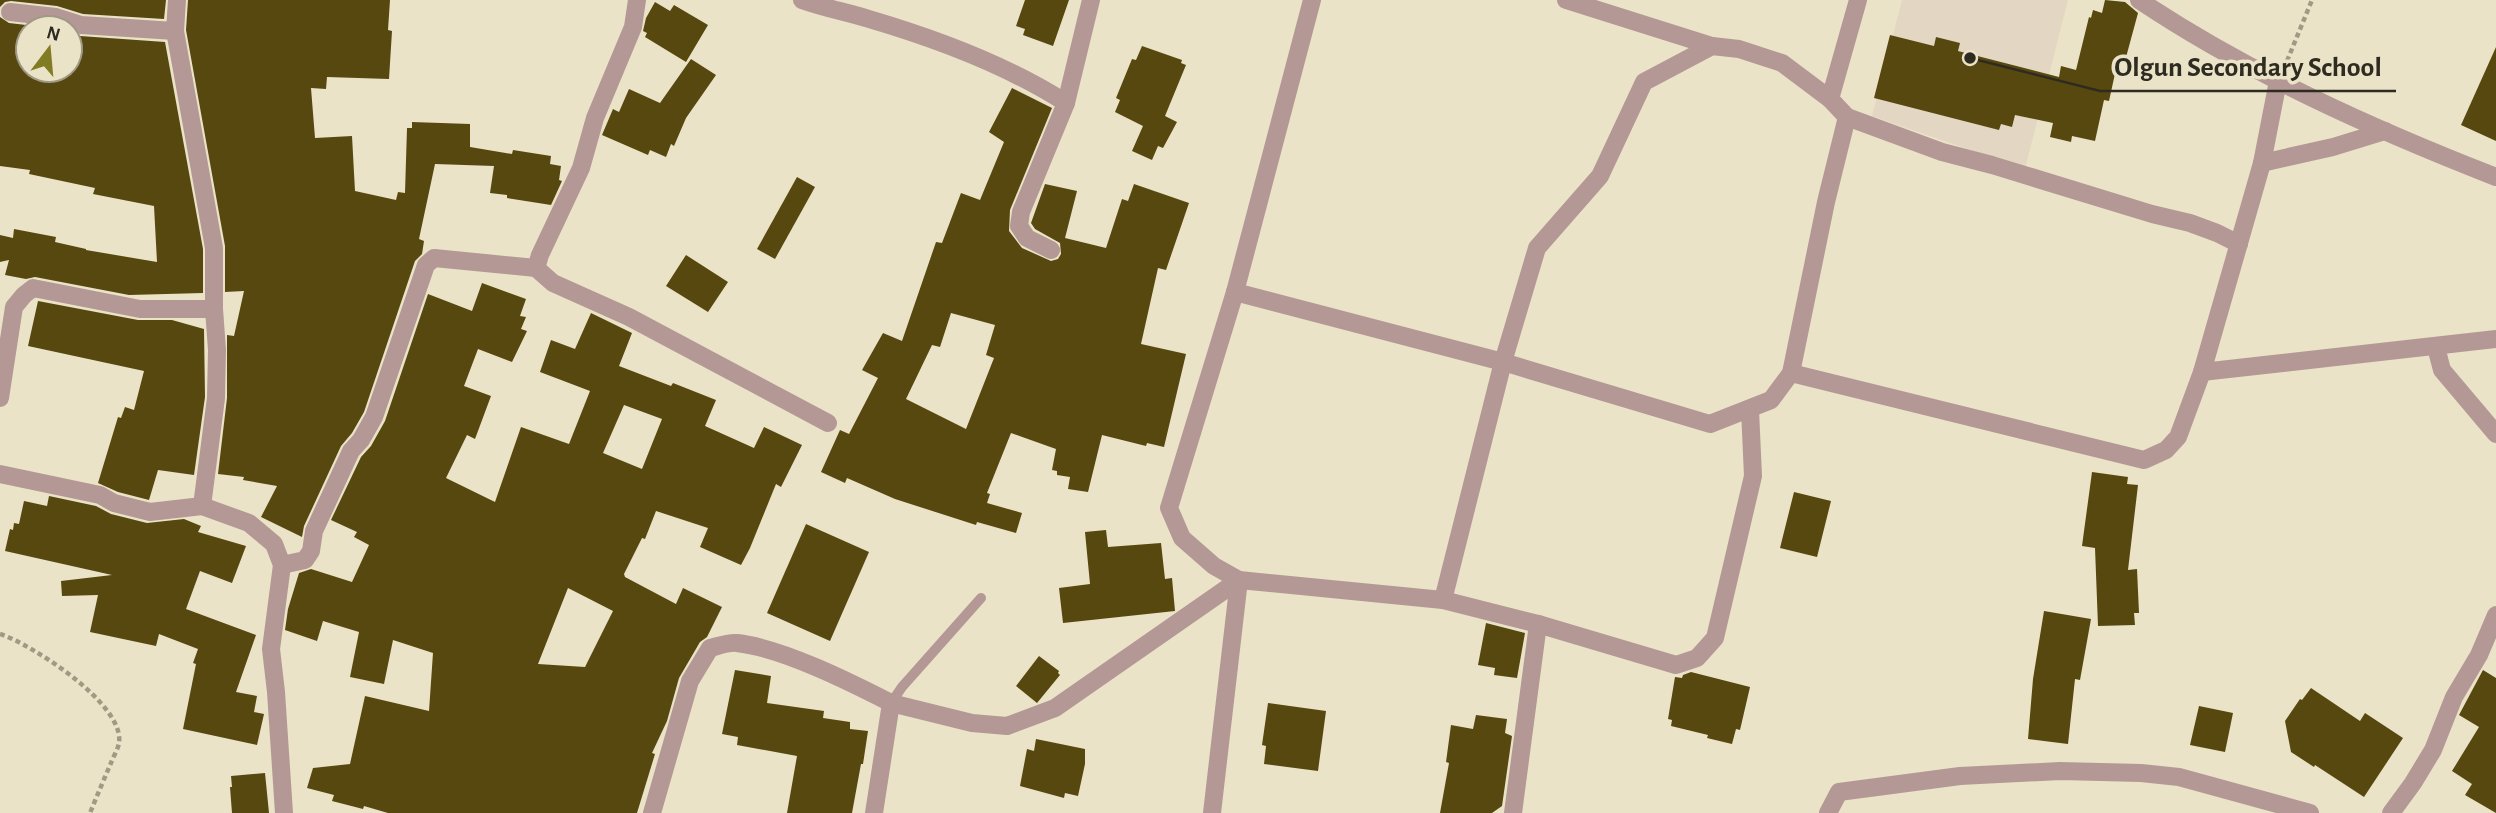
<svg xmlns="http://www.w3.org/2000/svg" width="2496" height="813" font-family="'Alegreya Sans',sans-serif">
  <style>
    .education { fill: #e3d7c3 }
    .building { fill: #57480f; fill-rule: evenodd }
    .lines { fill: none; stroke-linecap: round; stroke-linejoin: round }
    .path { stroke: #a09a85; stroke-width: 4.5; stroke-dasharray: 5 3.5; stroke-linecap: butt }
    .lane { stroke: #b49895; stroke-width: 10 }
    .street { stroke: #b49895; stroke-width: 18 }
    .leader { fill: none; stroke: #2e2b21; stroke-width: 2.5 }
    .callout-dot { fill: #2e2b21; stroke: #ebe3c7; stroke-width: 2.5 }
    .callout-label { font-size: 28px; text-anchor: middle; font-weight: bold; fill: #2e2b21; stroke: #ebe3c7; stroke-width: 7; stroke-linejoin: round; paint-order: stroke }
  </style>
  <rect width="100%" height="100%" fill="#ebe3c7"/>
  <path class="education" d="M 1902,0 L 2068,0 L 2025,169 L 1872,116 Z"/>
  <g class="building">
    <path d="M 0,0 L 166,0 L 164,19 L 83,14 L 57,6 L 11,1 L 5,2 L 0,7 Z"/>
    <path d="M 188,0 L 390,0 L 388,30 L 392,31 L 389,79 L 327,77 L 326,89 L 311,88 L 315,138 L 352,136 L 355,191 L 396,200 L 398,192 L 405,193 L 407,128 L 412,128 L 412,122 L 470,124 L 470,147 L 512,154 L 513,150 L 551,156 L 550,164 L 561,166 L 559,180 L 562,181 L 551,205 L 507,198 L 507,195 L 490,193 L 494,166 L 435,164 L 419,239 L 424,241 L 422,254 L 415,261 L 364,412 L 352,433 L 341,446 L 304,526 L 302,537 L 261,517 L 277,486 L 243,480 L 244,477 L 218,474 L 227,398 L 227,335 L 234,336 L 244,291 L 225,292 L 225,246 L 186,30 Z"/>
    <path d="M 1025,0 L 1069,0 L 1053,46 L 1023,35 L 1025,29 L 1016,26 Z"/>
    <path d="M 2105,0 L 2125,2 L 2138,13 L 2125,61 L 2118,60 L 2109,101 L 2104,100 L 2095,141 L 2072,136 L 2071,142 L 2050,137 L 2053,123 L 2015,115 L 2012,127 L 2001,124 L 1999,130 L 1874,98 L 1890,35 L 1934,46 L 1936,37 L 1960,43 L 1958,51 L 2059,77 L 2061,66 L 2076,70 L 2089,17 L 2091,18 L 2093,10 L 2102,13 Z"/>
    <path d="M 655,2 L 670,11 L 674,5 L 708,25 L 686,62 L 645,37 L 647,33 L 643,31 L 646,18 Z"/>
    <path d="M 0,17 L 9,23 L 52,28 L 28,28 L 28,70 L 70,70 L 70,33 L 80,36 L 165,42 L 203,249 L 203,293 L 129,295 L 35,277 L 26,279 L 5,275 L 9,260 L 0,262 L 0,235 L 13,238 L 14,229 L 56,237 L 55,242 L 86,249 L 86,250 L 157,262 L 154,206 L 93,194 L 95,188 L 29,174 L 30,170 L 0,166 Z"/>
    <path d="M 1142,46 L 1182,60 L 1181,63 L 1186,65 L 1165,116 L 1177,122 L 1163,148 L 1158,146 L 1152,160 L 1132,151 L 1143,126 L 1115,112 L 1120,100 L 1116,98 L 1132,59 L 1136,60 Z"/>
    <path d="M 2496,47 L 2496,141 L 2461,125 Z"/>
    <path d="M 691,59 L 716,75 L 686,118 L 674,146 L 671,144 L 666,157 L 650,150 L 648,155 L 602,135 L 613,109 L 619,112 L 629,89 L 660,103 Z"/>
    <path d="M 1012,88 L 1052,108 L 1010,210 L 1009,231 L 1022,248 L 1051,261 L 1058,259 L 1061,254 L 1060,243 L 1035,229 L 1031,223 L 1045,184 L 1077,191 L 1065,238 L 1106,248 L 1122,199 L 1128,201 L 1134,184 L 1189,203 L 1166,270 L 1158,268 L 1141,344 L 1186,354 L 1164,447 L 1147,443 L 1146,446 L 1102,435 L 1088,492 L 1068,489 L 1070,477 L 1057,475 L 1057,471 L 1052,470 L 1056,449 L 1011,433 L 987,493 L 990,494 L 987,503 L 1022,513 L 1016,533 L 977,522 L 976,525 L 895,499 L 847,478 L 845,483 L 821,472 L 840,430 L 849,434 L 878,378 L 862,370 L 883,333 L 902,341 L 936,242 L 942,243 L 961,193 L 980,200 L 1004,142 L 989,132 ZM 951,313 L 995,325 L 986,355 L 994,358 L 966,429 L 906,399 L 932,345 L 940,347 Z"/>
    <path d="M 797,177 L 815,187 L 775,259 L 757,249 Z"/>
    <path d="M 686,255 L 728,282 L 708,312 L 666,286 Z"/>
    <path d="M 482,283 L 526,299 L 520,316 L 526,317 L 521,329 L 527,331 L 512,362 L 478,349 L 464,386 L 491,396 L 475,439 L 467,435 L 446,478 L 495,502 L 521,427 L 569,444 L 590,391 L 540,372 L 551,340 L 575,349 L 591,313 L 632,333 L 619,366 L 671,386 L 673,383 L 716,400 L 705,426 L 754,448 L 764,427 L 802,445 L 781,487 L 776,484 L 750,548 L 741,565 L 700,547 L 708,528 L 656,511 L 645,539 L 642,538 L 624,574 L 625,577 L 676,604 L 683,588 L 722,607 L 707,637 L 700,642 L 679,678 L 667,721 L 652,753 L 655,754 L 637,813 L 388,813 L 364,806 L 363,809 L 332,801 L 334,795 L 307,788 L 313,768 L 350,764 L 365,696 L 429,711 L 433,653 L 393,640 L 384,684 L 350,677 L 359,632 L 323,621 L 317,641 L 285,630 L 288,609 L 299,573 L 311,569 L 352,582 L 369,545 L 354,537 L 357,532 L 331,520 L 361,457 L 371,446 L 385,421 L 428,294 L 472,311 ZM 624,405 L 662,419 L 642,469 L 603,453 ZM 568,588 L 613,611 L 585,667 L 538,664 Z"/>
    <path d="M 38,301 L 138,320 L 172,320 L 204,329 L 205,397 L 194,475 L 158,470 L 149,500 L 118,492 L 98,483 L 118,417 L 121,418 L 125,407 L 134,410 L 144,371 L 28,346 Z"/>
    <path d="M 2092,472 L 2128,477 L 2127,484 L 2138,485 L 2128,570 L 2137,569 L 2139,613 L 2134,613 L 2135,625 L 2098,626 L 2095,548 L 2082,546 Z"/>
    <path d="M 1794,492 L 1831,501 L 1817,557 L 1780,548 Z"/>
    <path d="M 49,496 L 96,506 L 111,514 L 147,523 L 184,519 L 201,526 L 198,532 L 246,546 L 232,583 L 200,571 L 186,609 L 256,635 L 236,692 L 257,696 L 254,712 L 264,714 L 257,745 L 183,729 L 196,664 L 193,663 L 198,649 L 159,634 L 156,646 L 90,632 L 98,595 L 62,596 L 61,581 L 112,575 L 5,551 L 10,529 L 13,530 L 14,523 L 19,524 L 24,501 L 47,506 Z"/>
    <path d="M 806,524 L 869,552 L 830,641 L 767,613 Z"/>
    <path d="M 1106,530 L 1108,547 L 1161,543 L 1165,579 L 1172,578 L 1175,611 L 1063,623 L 1059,588 L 1090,584 L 1085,532 Z"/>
    <path d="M 2044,611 L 2091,619 L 2080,680 L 2075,679 L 2068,744 L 2028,739 L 2033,679 Z"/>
    <path d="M 1486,623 L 1525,633 L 1517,678 L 1494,675 L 1495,668 L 1478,665 Z"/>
    <path d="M 1039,656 L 1059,671 L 1058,673 L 1060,675 L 1037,703 L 1016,686 Z"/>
    <path d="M 735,670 L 771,676 L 767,703 L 824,711 L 823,718 L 850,722 L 850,729 L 868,731 L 863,764 L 861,764 L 852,813 L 787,813 L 797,756 L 737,745 L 738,737 L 722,734 Z"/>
    <path d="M 2483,670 L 2496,678 L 2496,813 L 2465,795 L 2472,784 L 2452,771 L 2479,727 L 2459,715 Z"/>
    <path d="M 1691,672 L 1750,687 L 1740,730 L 1736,729 L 1732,744 L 1707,738 L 1708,735 L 1671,726 L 1672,720 L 1668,719 L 1675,677 L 1682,678 L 1683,675 Z"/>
    <path d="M 2311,688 L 2360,721 L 2365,713 L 2403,738 L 2364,797 L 2315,765 L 2314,767 L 2291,752 L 2285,721 L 2300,699 L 2302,700 Z"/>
    <path d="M 1268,703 L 1326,711 L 1318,771 L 1264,764 L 1266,746 L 1262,745 Z"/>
    <path d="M 2199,706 L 2233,713 L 2225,752 L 2190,745 Z"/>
    <path d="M 1476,715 L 1507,719 L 1505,733 L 1512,736 L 1502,806 L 1492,813 L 1440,813 L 1449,763 L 1446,762 L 1451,725 L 1473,729 Z"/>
    <path d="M 1036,739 L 1085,749 L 1085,764 L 1078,796 L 1065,793 L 1064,798 L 1020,786 L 1027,749 L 1034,751 Z"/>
    <path d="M 265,773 L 269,813 L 232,813 L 230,787 L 232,787 L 231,776 Z"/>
  </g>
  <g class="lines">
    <g class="path">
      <path d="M 2287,61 L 2312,0"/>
      <path d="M 0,634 C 31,644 125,704 119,743 C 118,749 113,757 111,763 C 104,779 97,796 90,813"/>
    </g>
    <path class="lane" d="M 891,703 L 902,687 L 981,598"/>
    <g class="street">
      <path d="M 637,0 L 633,27 L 595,118 L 581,168 L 540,255 L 536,268 L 553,283 L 629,317 L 828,423"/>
      <path d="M 802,0 C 824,8 847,12 869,19 C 937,39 1007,65 1066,103"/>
      <path d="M 1312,0 L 1235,292 L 1169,508 L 1182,538 L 1214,566 L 1239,580 L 1443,600 L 1503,362 L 1710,424 L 1771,400 L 1791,373 L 1826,202 L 1847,117"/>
      <path d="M 1566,0 L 1712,46"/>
      <path d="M 2139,0 C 2248,73 2373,129 2496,177"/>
      <path d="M 10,12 L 56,17 L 81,25 L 175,31"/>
      <path d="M 1830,99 L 1858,0"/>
      <path d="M 2262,163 L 2333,147 L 2385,131"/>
      <path d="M 1051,250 L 1027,238 L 1019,226 L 1021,212 L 1066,103 L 1091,0"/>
      <path d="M 1235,292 L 1503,362 L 1537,248 L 1600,176 L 1644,82 L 1712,46 L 1739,49 L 1782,63 L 1830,99 L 1847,117 L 1942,152 L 1992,165 L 2152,214 L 2190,223 L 2217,233 L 2239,244"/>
      <path d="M 2436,347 L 2442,370 L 2496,434"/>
      <path d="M 2202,372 L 2496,339"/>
      <path d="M 1791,373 L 2144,460 L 2166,450 L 2178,437 L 2202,372 L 2262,163 L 2278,81"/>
      <path d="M 0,398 L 14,307 L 24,295 L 33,288 L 140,309 L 214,309 L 214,248 L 175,31 L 177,0"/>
      <path d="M 0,474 L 100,495 L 114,503 L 150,512 L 202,506 L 249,523 L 274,544 L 282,565 L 271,649 L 276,692 L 284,813"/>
      <path d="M 202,506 L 216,398 L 217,350 L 214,309"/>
      <path d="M 282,565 L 305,560 L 311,551 L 314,531 L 351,451 L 361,440 L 374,417 L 426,265 L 434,258 L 536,268"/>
      <path d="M 1443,600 L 1538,624 L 1676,665 L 1697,658 L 1715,638 L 1753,476 L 1750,410"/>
      <path d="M 652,813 L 690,681 L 710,648 C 718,646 729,642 737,643 C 782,648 850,682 891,703"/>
      <path d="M 874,813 L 891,703 L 972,723 L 1007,726 L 1055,708 L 1239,580"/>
      <path d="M 1212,813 L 1239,580"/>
      <path d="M 1513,813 L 1538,624"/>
      <path d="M 1828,813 L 1839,792 L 1960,776 L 2060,771 L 2141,773 L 2179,777 L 2310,813"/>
      <path d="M 2391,813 L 2413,783 L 2433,750 L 2454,697 L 2479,655 L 2496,615"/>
    </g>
  </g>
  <path class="leader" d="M1970 58L2100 91H2396"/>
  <circle class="callout-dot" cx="1970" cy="58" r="7"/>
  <g class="callout-label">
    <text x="2248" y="76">Olgun Secondary School</text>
  </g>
  <g transform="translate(49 49) rotate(16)"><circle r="33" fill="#ebe3c7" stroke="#9f9985" stroke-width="2"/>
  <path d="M0-5L12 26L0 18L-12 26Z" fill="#817c23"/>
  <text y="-10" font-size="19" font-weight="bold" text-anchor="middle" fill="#2e2b21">N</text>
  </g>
</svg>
